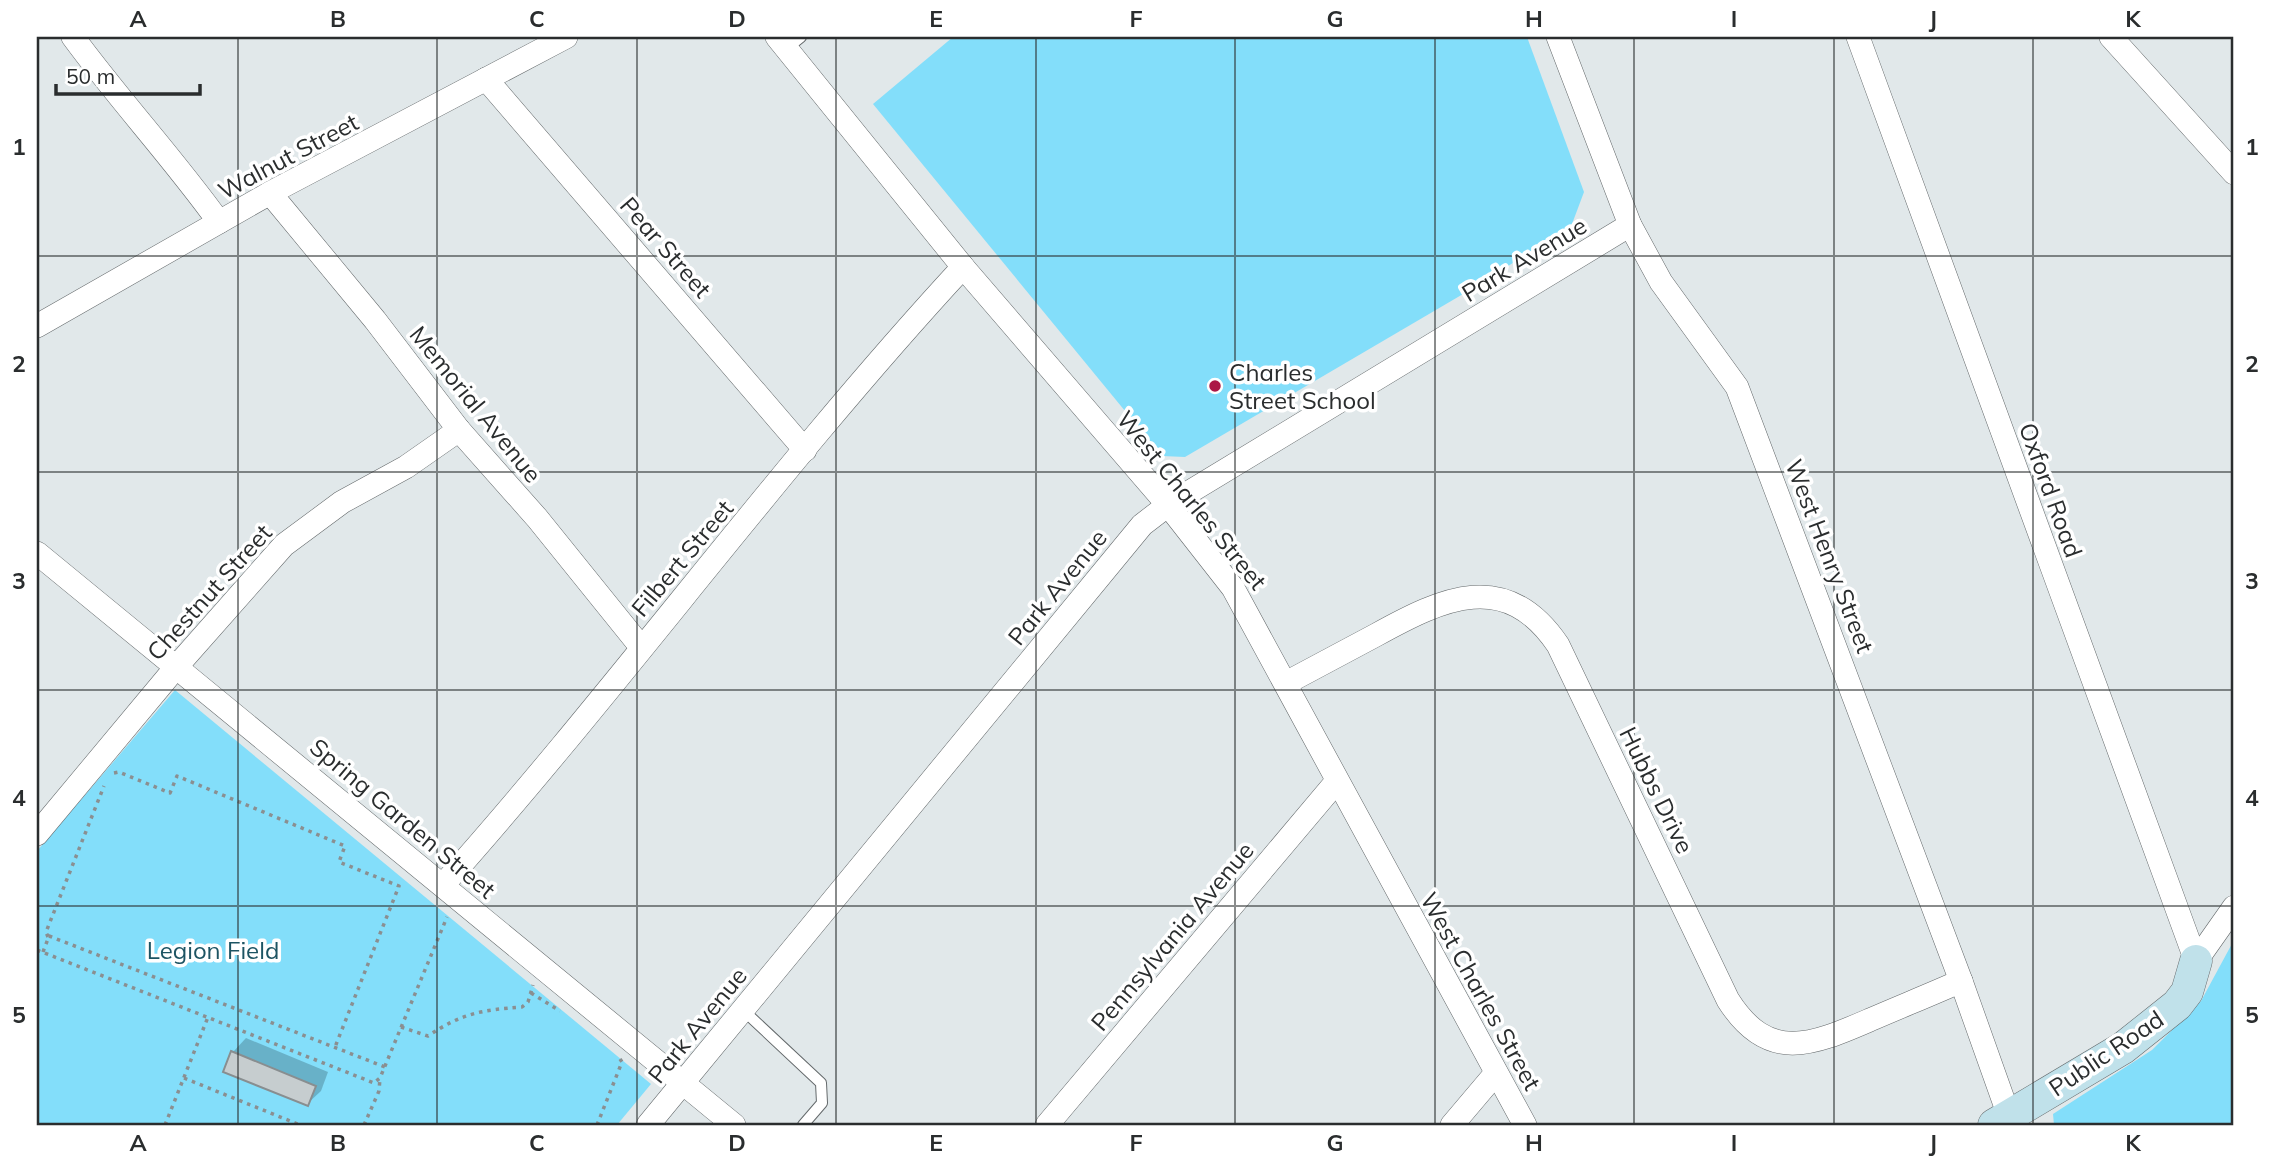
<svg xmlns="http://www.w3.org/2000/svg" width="2271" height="1162" font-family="Mulish,sans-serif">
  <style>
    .green { fill: #83defa }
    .shadow { fill: #0003 }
    .building { fill: #c6cdcf; stroke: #888e90; stroke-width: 2 }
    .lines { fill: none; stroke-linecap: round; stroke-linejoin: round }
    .lane-casing { stroke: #64696b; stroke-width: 12 }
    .street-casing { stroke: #64696b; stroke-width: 24 }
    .secondary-casing { stroke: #64696b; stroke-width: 33 }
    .path { stroke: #8a8f91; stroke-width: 3.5; stroke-dasharray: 3.5 5; stroke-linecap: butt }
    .lane { stroke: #fff; stroke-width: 10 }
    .street { stroke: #fff; stroke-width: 23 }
    .secondary { stroke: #c0e1ea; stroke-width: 32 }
    .grid { fill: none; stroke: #2a2d2e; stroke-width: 2; stroke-opacity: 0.55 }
    .poi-dot { fill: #ab1746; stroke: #fff; stroke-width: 2.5 }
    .labels { text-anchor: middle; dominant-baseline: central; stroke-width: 7; stroke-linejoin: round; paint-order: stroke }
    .street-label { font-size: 24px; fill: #2a2d2e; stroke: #fff }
    .poi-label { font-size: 24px; fill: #2a2d2e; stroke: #fff; text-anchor: start }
    .park-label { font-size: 24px; fill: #1d5463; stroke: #fff }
    .neatline { fill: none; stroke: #2a2d2e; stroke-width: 2.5 }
    .grid-label { font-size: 23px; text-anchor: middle; font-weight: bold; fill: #2a2d2e }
  </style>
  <rect width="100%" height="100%" fill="#e1e8ea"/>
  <g class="green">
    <path d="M 953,37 L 1527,37 L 1584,192 L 1572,224 L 1487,280 L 1185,457 L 1162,456 L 873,104 Z"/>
    <path d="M 175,690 L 651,1084 L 617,1125 L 37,1125 L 37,851 Z"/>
    <path d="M 2234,940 L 2234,1125 L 2054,1125 L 2053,1114 L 2152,1050 L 2201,1001 Z"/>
  </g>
  <path class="shadow" d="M 246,1038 L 328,1072 L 321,1091 L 307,1104 L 233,1052 Z"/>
  <path class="building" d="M 231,1051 L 316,1086 L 308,1106 L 223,1072 Z"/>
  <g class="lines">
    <g class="lane-casing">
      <g id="lane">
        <path d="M 786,49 L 801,37"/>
        <path d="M 743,1010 L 821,1083 L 822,1103 L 803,1125"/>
      </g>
    </g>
    <g class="street-casing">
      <g id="street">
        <path d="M 73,37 C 120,101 173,158 219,222"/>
        <path d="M 777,37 L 963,267 L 1168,505 L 1233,588 L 1525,1125"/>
        <path d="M 1558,37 L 1630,225 L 1661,282 L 1737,387 L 1961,981 L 2009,1116"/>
        <path d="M 1858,37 L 2196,961"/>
        <path d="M 2111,37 L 2234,173"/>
        <path d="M 486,79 L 805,450"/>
        <path d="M 270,193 L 375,320 L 459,430 L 537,518 L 641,647"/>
        <path d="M 37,326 L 270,193 L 566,37"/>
        <path d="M 37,553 L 734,1125"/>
        <path d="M 1286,683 C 1316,667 1346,651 1376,635 C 1443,598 1506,568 1558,645 L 1728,1000 C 1769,1065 1814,1044 1872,1019 C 1902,1006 1932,994 1961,981"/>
        <path d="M 37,834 L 177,666 L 284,545 L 342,502 L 406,467 L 459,430"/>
        <path d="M 443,885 C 622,684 780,465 963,267"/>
        <path d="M 2196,961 L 2234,907"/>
        <path d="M 648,1125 L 1142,525 L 1168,505 L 1630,225"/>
        <path d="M 1047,1125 L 1337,781"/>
        <path d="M 1452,1125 L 1496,1073"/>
      </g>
    </g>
    <g class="secondary-casing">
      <path id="secondary" d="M 1994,1125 L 2123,1048 L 2177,1005 L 2187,992 L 2196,961"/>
    </g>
    <g class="path">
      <path d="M 114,773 L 119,772 L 170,793 L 177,776 L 345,846 L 339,862 L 399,886 L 335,1047"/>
      <path d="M 48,937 L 46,932 L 104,786"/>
      <path d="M 37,950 L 374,1083 L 380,1078 L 447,917"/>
      <path d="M 43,952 L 49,936 L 385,1067"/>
      <path d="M 531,993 L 560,1011"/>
      <path d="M 401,1027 L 428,1036 C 462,1013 482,1010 522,1007 L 528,1002 L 533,985"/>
      <path d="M 184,1078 L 300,1125"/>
      <path d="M 165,1125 L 208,1017"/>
      <path d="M 364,1125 L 379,1091 L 380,1078"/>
      <path d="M 597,1125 L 622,1062 L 620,1059"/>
    </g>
    <use href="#lane" class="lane"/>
    <use href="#street" class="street"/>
    <use href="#secondary" class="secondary"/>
  </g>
  <path class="grid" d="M 238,37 L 238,1125M 437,37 L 437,1125M 637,37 L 637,1125M 836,37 L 836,1125M 1036,37 L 1036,1125M 1235,37 L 1235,1125M 1435,37 L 1435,1125M 1634,37 L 1634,1125M 1834,37 L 1834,1125M 2033,37 L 2033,1125M 37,256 L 2234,256M 37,472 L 2234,472M 37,690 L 2234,690M 37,906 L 2234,906"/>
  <circle class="poi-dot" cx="1215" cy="386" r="7"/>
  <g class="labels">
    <g class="street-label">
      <text transform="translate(288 156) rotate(-28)">Walnut Street</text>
      <text transform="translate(666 247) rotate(49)">Pear Street</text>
      <text transform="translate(1524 259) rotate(-31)">Park Avenue</text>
      <text transform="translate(476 404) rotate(51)">Memorial Avenue</text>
      <text transform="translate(2051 490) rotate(70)">Oxford Road</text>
      <text transform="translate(1192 500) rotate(51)">West Charles Street</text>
      <text transform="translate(1830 556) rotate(69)">West Henry Street</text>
      <text transform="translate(682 558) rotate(-50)">Filbert Street</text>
      <text transform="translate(1057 587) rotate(-51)">Park Avenue</text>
      <text transform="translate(209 592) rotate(-48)">Chestnut Street</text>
      <text transform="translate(1657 790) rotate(64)">Hubbs Drive</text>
      <text transform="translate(403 818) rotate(40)">Spring Garden Street</text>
      <text transform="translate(1172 936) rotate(-50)">Pennsylvania Avenue</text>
      <text transform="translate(1481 991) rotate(61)">West Charles Street</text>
      <text transform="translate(697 1025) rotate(-51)">Park Avenue</text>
      <text transform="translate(2106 1053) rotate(-34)">Public Road</text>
    </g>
    <g class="poi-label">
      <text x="1229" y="372">Charles<tspan x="1229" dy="28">Street School</tspan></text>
    </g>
    <g class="park-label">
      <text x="213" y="950">Legion Field</text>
    </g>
  </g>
  <rect width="2271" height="1162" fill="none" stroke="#ffffff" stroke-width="77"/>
  <path d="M56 84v10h144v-10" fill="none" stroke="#2a2d2e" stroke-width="3.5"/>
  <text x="66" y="84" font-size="21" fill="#2a2d2e" stroke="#ffffff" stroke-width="5" paint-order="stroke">50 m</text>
  <rect x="38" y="38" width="2194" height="1086" class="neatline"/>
  <g class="grid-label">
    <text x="138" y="27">A</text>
    <text x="338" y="27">B</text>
    <text x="537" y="27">C</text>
    <text x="737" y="27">D</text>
    <text x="936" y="27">E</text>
    <text x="1136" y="27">F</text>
    <text x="1335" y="27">G</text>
    <text x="1534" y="27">H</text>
    <text x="1734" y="27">I</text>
    <text x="1933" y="27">J</text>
    <text x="2133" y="27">K</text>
    <text x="19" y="155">1</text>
    <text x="2252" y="155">1</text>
    <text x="19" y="372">2</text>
    <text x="2252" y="372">2</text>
    <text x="19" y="589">3</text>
    <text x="2252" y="589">3</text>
    <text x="19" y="806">4</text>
    <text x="2252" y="806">4</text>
    <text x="19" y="1023">5</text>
    <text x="2252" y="1023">5</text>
    <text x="138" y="1151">A</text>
    <text x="338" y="1151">B</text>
    <text x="537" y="1151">C</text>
    <text x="737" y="1151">D</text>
    <text x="936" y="1151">E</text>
    <text x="1136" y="1151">F</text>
    <text x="1335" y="1151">G</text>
    <text x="1534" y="1151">H</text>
    <text x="1734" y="1151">I</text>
    <text x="1933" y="1151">J</text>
    <text x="2133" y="1151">K</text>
  </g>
</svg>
